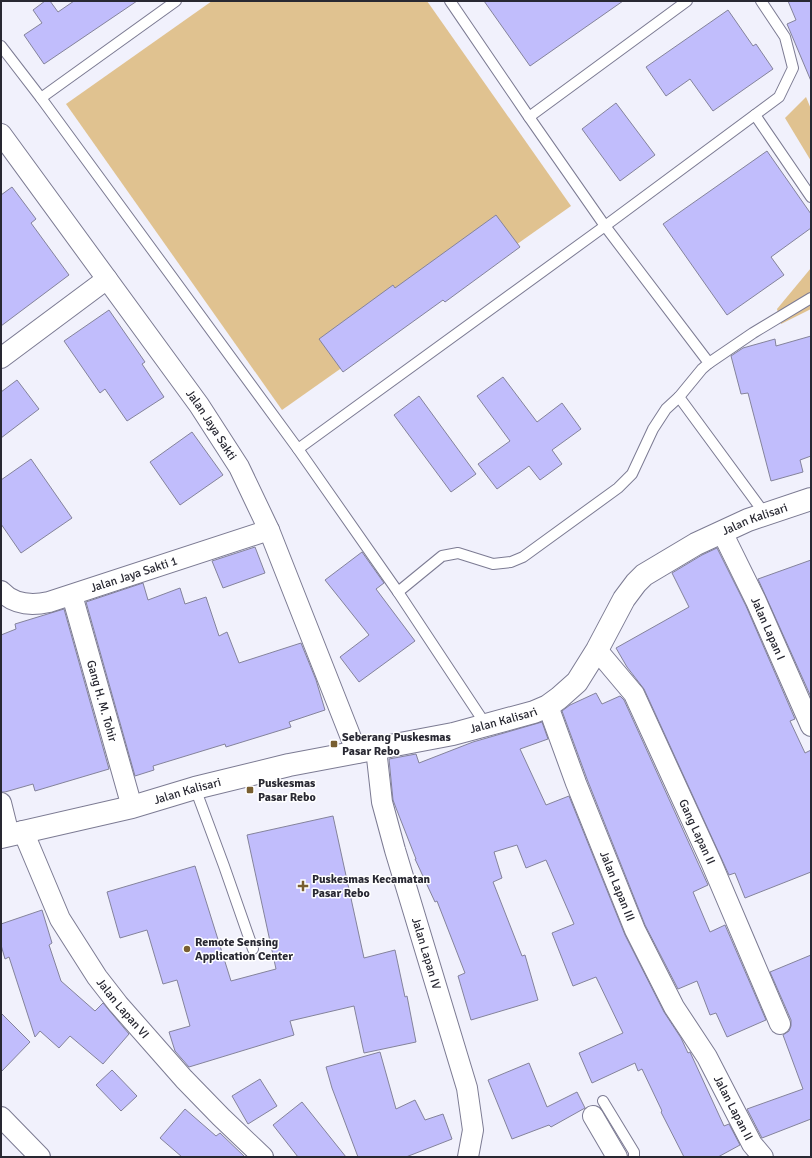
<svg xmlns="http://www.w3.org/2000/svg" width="812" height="1158" font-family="Signika,sans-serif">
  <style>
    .green { fill: #e0c290 }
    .building { fill: #c1bdfc; stroke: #84839b }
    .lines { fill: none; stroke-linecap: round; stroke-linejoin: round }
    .service-casing { stroke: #7c7b93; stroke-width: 12 }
    .minor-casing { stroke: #7c7b93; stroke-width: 22 }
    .tertiary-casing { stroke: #7c7b93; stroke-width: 24 }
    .service { stroke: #fff; stroke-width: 10 }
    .minor { stroke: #fff; stroke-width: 20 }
    .tertiary { stroke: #fff; stroke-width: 22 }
    .poi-dot { fill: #795f31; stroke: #fff; stroke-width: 1.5 }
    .labels { text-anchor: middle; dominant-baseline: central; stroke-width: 3; stroke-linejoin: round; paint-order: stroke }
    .street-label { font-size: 12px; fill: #282832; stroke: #fff }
    .poi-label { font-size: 12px; font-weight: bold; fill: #282832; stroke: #fff; text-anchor: start }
  </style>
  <rect width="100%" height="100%" fill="#f1f1fc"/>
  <g class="green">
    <path d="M 212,1 L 427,1 L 571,206 L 282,410 L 66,104 Z"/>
    <path d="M 806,97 L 811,109 L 811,161 L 785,118 Z"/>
    <path d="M 811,268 L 811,309 L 781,324 L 777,309 Z"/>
  </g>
  <g class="building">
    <path d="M 45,1 L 50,1 L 58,12 L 74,1 L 137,1 L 44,64 L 24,35 L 42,23 L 33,10 Z"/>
    <path d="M 484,1 L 623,1 L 530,66 Z"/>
    <path d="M 788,1 L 811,1 L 811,81 L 787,24 L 796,20 Z"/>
    <path d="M 728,10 L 753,46 L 756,44 L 773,69 L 713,111 L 690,79 L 666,96 L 646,67 Z"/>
    <path d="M 616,103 L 655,155 L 620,181 L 582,129 Z"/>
    <path d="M 767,151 L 811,214 L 811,228 L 771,257 L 784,275 L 727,315 L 663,224 Z"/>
    <path d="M 12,187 L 36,219 L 31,223 L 69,275 L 1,326 L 1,195 Z"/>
    <path d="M 496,215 L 520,247 L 445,302 L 443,300 L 343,372 L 319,339 L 393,285 L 395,288 Z"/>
    <path d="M 109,310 L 145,362 L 142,364 L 164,397 L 127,421 L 105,389 L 100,393 L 64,341 Z"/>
    <path d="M 811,336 L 811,456 L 800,460 L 803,472 L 771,481 L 748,393 L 741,394 L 731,356 L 743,348 L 775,339 L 776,346 Z"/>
    <path d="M 503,377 L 537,422 L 562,403 L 581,429 L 552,450 L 562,464 L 540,480 L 529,466 L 497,489 L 478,464 L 510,441 L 477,396 Z"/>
    <path d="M 17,380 L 39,409 L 1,438 L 1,392 Z"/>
    <path d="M 419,396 L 476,474 L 451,492 L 394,415 Z"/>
    <path d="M 192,432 L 223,475 L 180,505 L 150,462 Z"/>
    <path d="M 31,459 L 72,518 L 21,553 L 1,524 L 1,480 Z"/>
    <path d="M 255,547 L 265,573 L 223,588 L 212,561 Z"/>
    <path d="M 717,548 L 746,606 L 795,719 L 790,721 L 805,753 L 811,750 L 811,872 L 745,898 L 735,873 L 729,875 L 644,689 L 627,667 L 616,648 L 689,607 L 672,573 L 702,555 Z"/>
    <path d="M 362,552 L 384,583 L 376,589 L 415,641 L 359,682 L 340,657 L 369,635 L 325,580 Z"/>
    <path d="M 811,560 L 811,697 L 758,579 Z"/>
    <path d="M 143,583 L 148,600 L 180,588 L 185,604 L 206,597 L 219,636 L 227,632 L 239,663 L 301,643 L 316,680 L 325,710 L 289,722 L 291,727 L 226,747 L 225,744 L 153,766 L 154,770 L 135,776 L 86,602 Z"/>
    <path d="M 64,609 L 109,769 L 35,791 L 33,784 L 5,792 L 1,792 L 1,635 L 16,629 L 15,624 Z"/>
    <path d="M 596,693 L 602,704 L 620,696 L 624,700 L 708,885 L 693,892 L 710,932 L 725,925 L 766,1020 L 727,1037 L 716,1013 L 710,1015 L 697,981 L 678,989 L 645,925 L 587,779 L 562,711 L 570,705 Z"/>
    <path d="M 542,722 L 548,739 L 520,749 L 546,805 L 569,796 L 625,935 L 664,1012 L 681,1038 L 688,1053 L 690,1052 L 724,1126 L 729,1124 L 740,1145 L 718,1157 L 684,1157 L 661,1112 L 662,1111 L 642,1069 L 638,1071 L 635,1063 L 592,1083 L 579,1053 L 623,1033 L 596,977 L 573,986 L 552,933 L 574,924 L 546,860 L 526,868 L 517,845 L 494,852 L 502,878 L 493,882 L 522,956 L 525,955 L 538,1000 L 471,1020 L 458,976 L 465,973 L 437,901 L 435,902 L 415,859 L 416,859 L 396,808 L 393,800 L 389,759 L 416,754 L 419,763 L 473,742 Z"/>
    <path d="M 333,816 L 364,958 L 395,950 L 405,997 L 407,996 L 416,1042 L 364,1053 L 354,1006 L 290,1021 L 294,1035 L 189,1067 L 175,1051 L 169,1032 L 190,1026 L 177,980 L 163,984 L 147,930 L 120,938 L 107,892 L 195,866 L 231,981 L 276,969 L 247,835 Z"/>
    <path d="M 42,910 L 52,943 L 49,945 L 61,981 L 95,1011 L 103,1003 L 129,1034 L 103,1064 L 70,1036 L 59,1048 L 40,1031 L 35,1037 L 9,957 L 5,959 L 1,945 L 1,924 Z"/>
    <path d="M 811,955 L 811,1119 L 762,1138 L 747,1109 L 803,1089 L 783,1035 L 789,1031 L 791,1026 L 791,1020 L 770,972 Z"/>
    <path d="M 1,1013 L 30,1042 L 1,1072 Z"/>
    <path d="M 380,1052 L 396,1109 L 415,1100 L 425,1120 L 443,1114 L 452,1139 L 406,1157 L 358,1157 L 332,1088 L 326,1067 Z"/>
    <path d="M 529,1063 L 547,1107 L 577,1092 L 585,1108 L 551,1127 L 549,1125 L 512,1139 L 488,1080 Z"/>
    <path d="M 112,1070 L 137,1096 L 121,1111 L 96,1085 Z"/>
    <path d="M 260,1079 L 277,1106 L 248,1124 L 232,1096 Z"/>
    <path d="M 302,1102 L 346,1157 L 298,1157 L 273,1125 Z"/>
    <path d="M 185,1109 L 216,1136 L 220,1133 L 245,1157 L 182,1157 L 160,1138 Z"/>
  </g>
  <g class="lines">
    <g class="service-casing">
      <g id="service">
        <path d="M 450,1 L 529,117"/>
        <path d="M 687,1 L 529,117 L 605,226 L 709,363 L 702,369 L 679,397 L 765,514"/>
        <path d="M 1,46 L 41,98 L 298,449 L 398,592 L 486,725"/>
        <path d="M 41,98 L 176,1"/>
        <path d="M 755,115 L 811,197"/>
        <path d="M 709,363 L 753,333 L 811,298"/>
        <path d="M 298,449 L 605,226 L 779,97 L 793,68 L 785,37 L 761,1"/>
        <path d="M 398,592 L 442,556 L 458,553 L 493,564 L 511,562 L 523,557 L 618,488 L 632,474 L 653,429 L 666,409 L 679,397"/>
        <path d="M 195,788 L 224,866 L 253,949"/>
        <path d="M 603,1101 L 634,1152 L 634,1157"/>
      </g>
    </g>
    <g class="minor-casing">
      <g id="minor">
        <path id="s1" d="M 1,134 L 199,405 L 239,467 L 269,530 L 357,753"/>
        <path d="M 1,358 L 107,279"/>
        <path id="s2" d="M 722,532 L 756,601 L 811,726"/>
        <path id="s3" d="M 1,591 C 14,605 31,606 49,602 L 269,530"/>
        <path id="s4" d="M 72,595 L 132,807"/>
        <path id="s5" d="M 597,650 L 634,694 L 711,862 L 780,1024"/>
        <path id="s6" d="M 548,706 L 576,783 L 635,930 L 674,1007 L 707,1057 L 752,1144 L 763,1157"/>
        <path id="s7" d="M 376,749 L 382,802 L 395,850 L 467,1088 L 473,1130 L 468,1157"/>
        <path d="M 1,803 L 9,835"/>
        <path id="s8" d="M 23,831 L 60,919 L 97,977 L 118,1004 L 184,1079 L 221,1117 L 263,1157"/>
        <path d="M 593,1116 L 617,1157"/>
        <path d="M 1,1117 L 40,1157"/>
      </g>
    </g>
    <g class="tertiary-casing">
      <g id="tertiary">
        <path id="s9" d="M 1,837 L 132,807 L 195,788 L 289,765 L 453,734 L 534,712 L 548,706 L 559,698 L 577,682 L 597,650 L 624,599 L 636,583 L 644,575 L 696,544 L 748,520 L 811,499"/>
      </g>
    </g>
    <use href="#service" class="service"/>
    <use href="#minor" class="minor"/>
    <use href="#tertiary" class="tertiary"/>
  </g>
  <g class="poi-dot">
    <rect x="330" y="740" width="8" height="8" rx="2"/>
    <rect x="246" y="786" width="8" height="8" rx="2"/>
    <path d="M301 880h4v4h4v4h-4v4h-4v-4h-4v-4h4z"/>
    <circle cx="187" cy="949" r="4"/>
  </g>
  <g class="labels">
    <g class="street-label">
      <text stroke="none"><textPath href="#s1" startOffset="359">Jalan Jaya Sakti</textPath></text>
      <text stroke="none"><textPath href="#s9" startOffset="852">Jalan Kalisari</textPath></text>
      <text stroke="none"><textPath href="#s3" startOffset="141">Jalan Jaya Sakti 1</textPath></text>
      <text stroke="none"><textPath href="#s2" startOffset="107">Jalan Lapan I</textPath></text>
      <text stroke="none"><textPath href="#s4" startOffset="110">Gang H. M. Tohir</textPath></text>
      <text stroke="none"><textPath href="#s9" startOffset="516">Jalan Kalisari</textPath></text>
      <text stroke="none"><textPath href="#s9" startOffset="192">Jalan Kalisari</textPath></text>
      <text stroke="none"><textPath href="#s5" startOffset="209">Gang Lapan II</textPath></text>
      <text stroke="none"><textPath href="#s6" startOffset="193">Jalan Lapan III</textPath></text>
      <text stroke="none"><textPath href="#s7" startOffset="211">Jalan Lapan IV</textPath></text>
      <text stroke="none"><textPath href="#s8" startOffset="205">Jalan Lapan VI</textPath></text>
      <text stroke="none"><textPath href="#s6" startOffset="444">Jalan Lapan II</textPath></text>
    </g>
    <g class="poi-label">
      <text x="342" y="737">Seberang Puskesmas<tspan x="342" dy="14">Pasar Rebo</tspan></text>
      <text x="258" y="783">Puskesmas<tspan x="258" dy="14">Pasar Rebo</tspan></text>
      <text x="312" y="879">Puskesmas Kecamatan<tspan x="312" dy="14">Pasar Rebo</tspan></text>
      <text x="195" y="942">Remote Sensing<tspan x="195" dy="14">Application Center</tspan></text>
    </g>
  </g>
  <rect width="812" height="1158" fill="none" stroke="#282832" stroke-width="4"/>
</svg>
